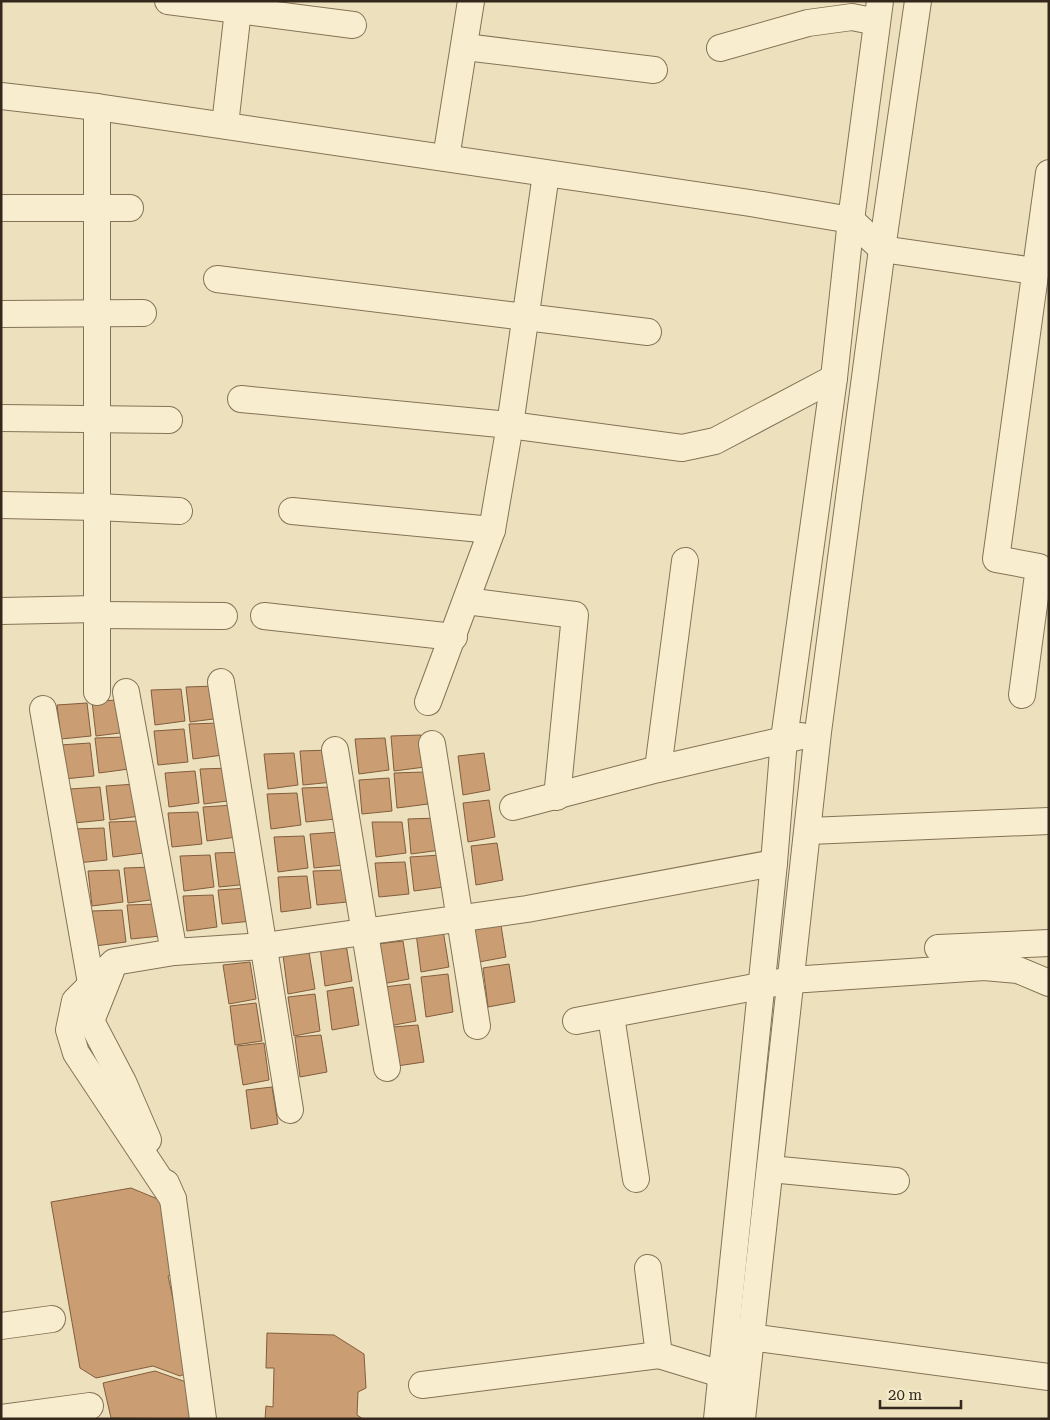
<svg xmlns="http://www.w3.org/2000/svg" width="1050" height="1420" font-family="'Roboto Serif',serif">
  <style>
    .building { fill: #ca9d73; stroke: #825d3d }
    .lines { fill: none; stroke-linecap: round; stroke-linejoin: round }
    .minor-casing { stroke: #847257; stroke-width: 28 }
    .minor { stroke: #f8eecf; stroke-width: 26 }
  </style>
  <rect width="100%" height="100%" fill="#ede1bd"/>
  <g class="building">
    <path d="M 216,686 L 221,718 L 190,722 L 186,687 Z"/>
    <path d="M 181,689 L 185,721 L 155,725 L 151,690 Z"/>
    <path d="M 123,700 L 127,732 L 96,736 L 92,701 Z"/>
    <path d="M 87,703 L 91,736 L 61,739 L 57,705 Z"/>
    <path d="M 219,723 L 223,755 L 193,759 L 189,724 Z"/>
    <path d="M 184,729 L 188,762 L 158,765 L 154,731 Z"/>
    <path d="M 421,735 L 425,767 L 394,771 L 391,736 Z"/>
    <path d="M 126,737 L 129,769 L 99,773 L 95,738 Z"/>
    <path d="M 385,738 L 389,770 L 359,774 L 355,739 Z"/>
    <path d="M 90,743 L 94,776 L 64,779 L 60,745 Z"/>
    <path d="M 330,750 L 333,782 L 303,785 L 300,751 Z"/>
    <path d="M 294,753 L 298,785 L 268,789 L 264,754 Z"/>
    <path d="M 484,753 L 490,790 L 463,795 L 458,756 Z"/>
    <path d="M 231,768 L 235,800 L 204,804 L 200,769 Z"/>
    <path d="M 195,771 L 199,803 L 169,807 L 165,773 Z"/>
    <path d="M 424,772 L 428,804 L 397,808 L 394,773 Z"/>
    <path d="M 389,778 L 392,811 L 362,814 L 359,780 Z"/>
    <path d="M 136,784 L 140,816 L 110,820 L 106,786 Z"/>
    <path d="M 100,787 L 104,820 L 74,823 L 70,789 Z"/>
    <path d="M 333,787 L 336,819 L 306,822 L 302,788 Z"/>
    <path d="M 297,793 L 301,825 L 271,829 L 267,794 Z"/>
    <path d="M 489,800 L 495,837 L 468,842 L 463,803 Z"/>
    <path d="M 234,805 L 237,837 L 207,841 L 203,807 Z"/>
    <path d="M 198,812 L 202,844 L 172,847 L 168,813 Z"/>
    <path d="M 438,818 L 441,850 L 411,854 L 408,819 Z"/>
    <path d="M 139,821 L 143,853 L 113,857 L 109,822 Z"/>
    <path d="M 372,822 L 402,822 L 406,853 L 376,857 Z"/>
    <path d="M 104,828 L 107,860 L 77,863 L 74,829 Z"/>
    <path d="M 340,832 L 344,865 L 314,868 L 310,834 Z"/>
    <path d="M 304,836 L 308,868 L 278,872 L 274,837 Z"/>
    <path d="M 497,843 L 503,880 L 476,885 L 471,846 Z"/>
    <path d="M 245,852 L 249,884 L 219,887 L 215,853 Z"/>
    <path d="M 210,855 L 214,887 L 184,891 L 180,856 Z"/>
    <path d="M 440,855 L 444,887 L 414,891 L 410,857 Z"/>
    <path d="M 405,862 L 409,894 L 379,897 L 375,863 Z"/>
    <path d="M 154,867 L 158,899 L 128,903 L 124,868 Z"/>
    <path d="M 119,870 L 123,902 L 92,906 L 88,871 Z"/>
    <path d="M 343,870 L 347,902 L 317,905 L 313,871 Z"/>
    <path d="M 307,876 L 311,908 L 281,912 L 278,877 Z"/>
    <path d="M 248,888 L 252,921 L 222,924 L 218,890 Z"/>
    <path d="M 213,895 L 217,927 L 187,931 L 183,896 Z"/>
    <path d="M 157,904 L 161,936 L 131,939 L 127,905 Z"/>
    <path d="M 122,910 L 126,942 L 95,946 L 92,911 Z"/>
    <path d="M 500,919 L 506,957 L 479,962 L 474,922 Z"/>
    <path d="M 443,930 L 449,967 L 421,972 L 416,933 Z"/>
    <path d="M 403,941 L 409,979 L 382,984 L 377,944 Z"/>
    <path d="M 346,944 L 352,981 L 325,986 L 320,947 Z"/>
    <path d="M 309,952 L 315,989 L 288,994 L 283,955 Z"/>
    <path d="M 250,962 L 256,999 L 229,1004 L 223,965 Z"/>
    <path d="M 509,964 L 515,1002 L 488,1007 L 483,968 Z"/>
    <path d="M 448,974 L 453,1012 L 426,1017 L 421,977 Z"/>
    <path d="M 410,984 L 416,1021 L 389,1026 L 384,987 Z"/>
    <path d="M 353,987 L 359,1025 L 332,1030 L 327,991 Z"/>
    <path d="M 315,994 L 320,1031 L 294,1036 L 288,997 Z"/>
    <path d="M 256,1003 L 262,1041 L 235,1045 L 230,1006 Z"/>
    <path d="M 418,1025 L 424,1062 L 397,1066 L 392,1027 Z"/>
    <path d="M 321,1035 L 327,1072 L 300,1077 L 295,1037 Z"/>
    <path d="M 264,1043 L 269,1080 L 243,1085 L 237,1046 Z"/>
    <path d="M 272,1087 L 278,1124 L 251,1129 L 246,1090 Z"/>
    <path d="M 131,1188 L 160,1200 L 173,1274 L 168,1276 L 189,1372 L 180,1376 L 153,1366 L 96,1378 L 80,1368 L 51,1202 Z"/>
    <path d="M 267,1333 L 334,1335 L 364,1354 L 366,1388 L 358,1392 L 357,1415 L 363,1419 L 265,1419 L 266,1406 L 273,1407 L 274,1368 L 266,1368 Z"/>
    <path d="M 155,1371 L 189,1383 L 194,1419 L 111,1418 L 103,1383 Z"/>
  </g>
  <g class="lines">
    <g class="minor-casing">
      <g id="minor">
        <path d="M 168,1 L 353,25"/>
        <path d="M 465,47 L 654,70"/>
        <path d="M 720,48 L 808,23 L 852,17 L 877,22"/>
        <path d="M 1,96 L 97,107 L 750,203 L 851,220 L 882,249 L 1035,271"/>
        <path d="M 97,107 L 97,692"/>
        <path d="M 225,125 L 239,1"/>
        <path d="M 446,158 L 471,1"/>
        <path d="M 1,208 L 130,208"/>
        <path d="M 217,279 L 648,332"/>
        <path d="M 1,314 L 143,313"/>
        <path d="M 241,399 L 510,425 L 682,448 L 715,441 L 834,378"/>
        <path d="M 1,418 L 169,420"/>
        <path d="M 1,505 L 97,507 L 179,511"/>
        <path d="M 292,511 L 492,530"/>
        <path d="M 466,601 L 575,615 L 557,797"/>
        <path d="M 1,611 L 97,609"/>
        <path d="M 97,615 L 224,616"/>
        <path d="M 264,616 L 454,637"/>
        <path d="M 221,682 L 290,1110"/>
        <path d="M 126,692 L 174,952"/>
        <path d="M 1022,695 L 1039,567 L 996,559 L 1049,173"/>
        <path d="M 428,702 L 492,530 L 510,425 L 546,174"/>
        <path d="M 43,709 L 91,983"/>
        <path d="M 432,744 L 477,1026"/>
        <path d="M 335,750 L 387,1068"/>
        <path d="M 658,769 L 685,561"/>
        <path d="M 513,807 L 658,769 L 801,736"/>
        <path d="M 809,831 L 1049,821"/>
        <path d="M 938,948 L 1049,943"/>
        <path d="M 111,971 L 91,1021 L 123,1082 L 148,1140"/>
        <path d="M 611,1016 L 636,1179"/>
        <path d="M 576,1021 L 791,980 L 984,967 L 1018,970 L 1049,983"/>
        <path d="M 770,1169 L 896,1181"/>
        <path d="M 166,1183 L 173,1199 L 203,1419"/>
        <path d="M 173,1199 L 76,1053 L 69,1030 L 75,1001 L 114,962 L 174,952 L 264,946 L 527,909 L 774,863"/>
        <path d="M 648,1268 L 659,1355 L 721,1374"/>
        <path d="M 1,1326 L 52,1319"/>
        <path d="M 734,1335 L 1049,1377"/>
        <path d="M 422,1385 L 659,1355"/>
        <path d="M 1,1418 L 90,1406"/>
        <path d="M 717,1419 L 774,863 L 784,739 L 834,378 L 851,220 L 880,1"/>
        <path d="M 742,1419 L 818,732 L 882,249 L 918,1"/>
      </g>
    </g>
    <use href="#minor" class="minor"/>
  </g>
  <rect width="1050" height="1420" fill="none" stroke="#33281b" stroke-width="5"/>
  <path d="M880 1400v8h81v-8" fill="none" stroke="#33281b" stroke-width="2.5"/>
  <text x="888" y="1400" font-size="15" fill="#33281b" stroke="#f4ebcc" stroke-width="4" paint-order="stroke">20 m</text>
</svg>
